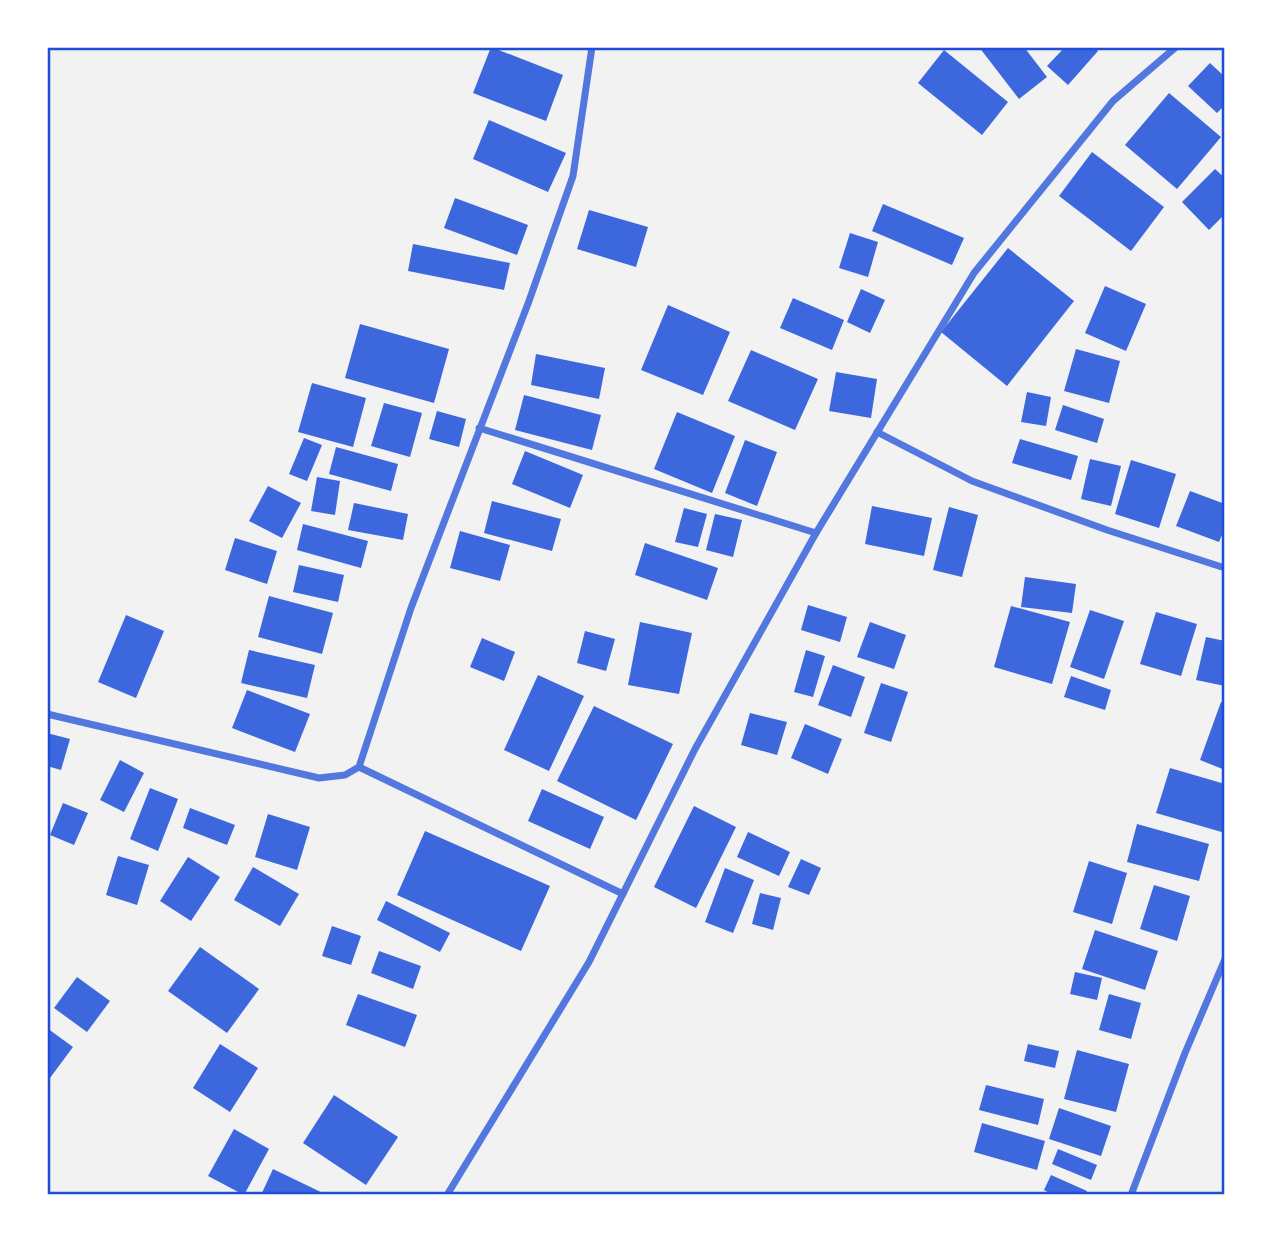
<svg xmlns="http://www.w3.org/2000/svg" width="1272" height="1242" font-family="'PT Sans Narrow',sans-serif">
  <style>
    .building { fill: #3d67dc }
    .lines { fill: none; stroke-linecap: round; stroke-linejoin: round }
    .minor { stroke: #5277de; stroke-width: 7 }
    .neatline { fill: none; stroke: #1d4ed8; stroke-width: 2.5 }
  </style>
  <rect width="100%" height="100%" fill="#f2f2f2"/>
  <g class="building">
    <path d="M 491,47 L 563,75 L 546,121 L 473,93 Z"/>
    <path d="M 979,47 L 1024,47 L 1047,77 L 1019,99 Z"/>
    <path d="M 1065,47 L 1093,47 L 1098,51 L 1068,85 L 1047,66 Z"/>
    <path d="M 944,50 L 1008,102 L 982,135 L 918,83 Z"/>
    <path d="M 1210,63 L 1225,77 L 1225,105 L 1217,113 L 1188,86 Z"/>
    <path d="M 1169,93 L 1221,137 L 1177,189 L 1125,145 Z"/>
    <path d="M 489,120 L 566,153 L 548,192 L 473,159 Z"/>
    <path d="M 1092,152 L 1164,207 L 1131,251 L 1059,196 Z"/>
    <path d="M 1215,169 L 1225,178 L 1225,214 L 1209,230 L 1182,202 Z"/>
    <path d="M 455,198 L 528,225 L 517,255 L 444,228 Z"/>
    <path d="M 883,204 L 964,238 L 952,265 L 872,231 Z"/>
    <path d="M 589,210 L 648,227 L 636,267 L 577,249 Z"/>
    <path d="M 850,233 L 878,242 L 868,277 L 839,268 Z"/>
    <path d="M 413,244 L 510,263 L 504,290 L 408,271 Z"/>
    <path d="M 1008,248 L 1074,301 L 1007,386 L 941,332 Z"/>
    <path d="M 1105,286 L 1146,304 L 1126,351 L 1085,333 Z"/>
    <path d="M 861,289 L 885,300 L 870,333 L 847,322 Z"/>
    <path d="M 793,298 L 844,320 L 832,350 L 780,328 Z"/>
    <path d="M 668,305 L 730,332 L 703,395 L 641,370 Z"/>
    <path d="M 360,324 L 449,349 L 434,403 L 345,378 Z"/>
    <path d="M 1076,349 L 1120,361 L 1109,403 L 1064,391 Z"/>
    <path d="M 751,350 L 818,379 L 795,430 L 728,401 Z"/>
    <path d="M 536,354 L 605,368 L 599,399 L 531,385 Z"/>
    <path d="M 836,372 L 877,379 L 871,418 L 829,411 Z"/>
    <path d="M 312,383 L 366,398 L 353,447 L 298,432 Z"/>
    <path d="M 1027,392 L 1051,397 L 1046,426 L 1021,422 Z"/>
    <path d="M 524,395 L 601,415 L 592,450 L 515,430 Z"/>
    <path d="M 384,403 L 422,413 L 410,457 L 371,446 Z"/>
    <path d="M 1063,405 L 1104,419 L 1097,443 L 1055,430 Z"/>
    <path d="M 437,411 L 466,419 L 459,447 L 429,439 Z"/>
    <path d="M 677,412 L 735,436 L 712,493 L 654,469 Z"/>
    <path d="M 304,438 L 322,445 L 307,481 L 289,474 Z"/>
    <path d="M 1020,439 L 1078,456 L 1071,480 L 1012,463 Z"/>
    <path d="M 745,440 L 777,452 L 757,506 L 725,493 Z"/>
    <path d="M 336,447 L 398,464 L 391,491 L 329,474 Z"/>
    <path d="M 525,451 L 583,475 L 570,508 L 512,484 Z"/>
    <path d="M 1090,459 L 1121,466 L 1111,506 L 1081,499 Z"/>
    <path d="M 1131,460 L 1176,474 L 1159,528 L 1115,514 Z"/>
    <path d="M 317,477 L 340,481 L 335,515 L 311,511 Z"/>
    <path d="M 268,486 L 301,503 L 282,538 L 249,521 Z"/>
    <path d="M 1190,491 L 1225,504 L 1225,528 L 1219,542 L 1176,526 Z"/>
    <path d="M 492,501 L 561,519 L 552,551 L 484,533 Z"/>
    <path d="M 354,503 L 408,514 L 403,540 L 348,530 Z"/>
    <path d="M 872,506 L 932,518 L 924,556 L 865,544 Z"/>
    <path d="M 949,507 L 978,515 L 962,577 L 933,570 Z"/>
    <path d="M 684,508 L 707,514 L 698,547 L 675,542 Z"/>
    <path d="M 715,514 L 742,520 L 733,557 L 706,550 Z"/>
    <path d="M 303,524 L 368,541 L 361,568 L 297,550 Z"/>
    <path d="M 460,531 L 510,545 L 500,581 L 450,568 Z"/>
    <path d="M 235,538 L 277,551 L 267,584 L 225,570 Z"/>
    <path d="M 645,543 L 718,568 L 707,600 L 635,575 Z"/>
    <path d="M 299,565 L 344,575 L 338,602 L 293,592 Z"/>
    <path d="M 1025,577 L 1076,584 L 1072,613 L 1021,607 Z"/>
    <path d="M 269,596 L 333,613 L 322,654 L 258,637 Z"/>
    <path d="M 808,605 L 847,617 L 840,642 L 801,630 Z"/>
    <path d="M 1011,606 L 1070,622 L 1052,684 L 994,667 Z"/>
    <path d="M 1090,610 L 1124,621 L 1104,679 L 1070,667 Z"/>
    <path d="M 1156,612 L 1197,624 L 1181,676 L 1140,664 Z"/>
    <path d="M 126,615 L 164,631 L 136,698 L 98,682 Z"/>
    <path d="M 640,622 L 692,633 L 679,694 L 628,685 Z"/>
    <path d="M 870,622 L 906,635 L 894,669 L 857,657 Z"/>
    <path d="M 585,631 L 615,639 L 606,671 L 577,663 Z"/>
    <path d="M 1206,637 L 1225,641 L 1225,686 L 1196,680 Z"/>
    <path d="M 482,638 L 515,652 L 504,681 L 470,667 Z"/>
    <path d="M 249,650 L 315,665 L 307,698 L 241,683 Z"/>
    <path d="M 806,650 L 825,656 L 813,697 L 794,692 Z"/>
    <path d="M 833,665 L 865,677 L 851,717 L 818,705 Z"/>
    <path d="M 538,675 L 584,696 L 549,771 L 504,750 Z"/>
    <path d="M 1071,676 L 1111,690 L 1105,710 L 1064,697 Z"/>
    <path d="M 881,683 L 908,692 L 891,742 L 864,733 Z"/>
    <path d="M 247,690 L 310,714 L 295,752 L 232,728 Z"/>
    <path d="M 1221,702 L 1225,703 L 1225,770 L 1200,760 Z"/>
    <path d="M 594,706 L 673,744 L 636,820 L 557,781 Z"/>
    <path d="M 750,713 L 787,722 L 777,755 L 741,745 Z"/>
    <path d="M 805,724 L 842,739 L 828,774 L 791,758 Z"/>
    <path d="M 47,733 L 70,739 L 61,770 L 47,766 Z"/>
    <path d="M 120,760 L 144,773 L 124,812 L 100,800 Z"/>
    <path d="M 1170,768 L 1225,784 L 1225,833 L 1156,813 Z"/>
    <path d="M 150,788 L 178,799 L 158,851 L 130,839 Z"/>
    <path d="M 542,789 L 604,817 L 590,849 L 528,821 Z"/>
    <path d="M 63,803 L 88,813 L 74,845 L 50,835 Z"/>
    <path d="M 694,806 L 736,827 L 696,908 L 654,887 Z"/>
    <path d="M 190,808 L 235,825 L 227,845 L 183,828 Z"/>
    <path d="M 268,814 L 310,827 L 297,870 L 255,857 Z"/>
    <path d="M 1137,824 L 1209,844 L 1199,881 L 1127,862 Z"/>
    <path d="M 425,831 L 550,886 L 521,951 L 397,895 Z"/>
    <path d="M 748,832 L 790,852 L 779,876 L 737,857 Z"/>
    <path d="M 118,856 L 149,865 L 137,905 L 106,895 Z"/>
    <path d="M 188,857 L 220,877 L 191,921 L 160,901 Z"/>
    <path d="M 801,859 L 821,868 L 809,895 L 788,887 Z"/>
    <path d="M 1089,861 L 1127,873 L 1112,924 L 1073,912 Z"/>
    <path d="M 253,867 L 299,894 L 280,926 L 234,900 Z"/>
    <path d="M 725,868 L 754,880 L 733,933 L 705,922 Z"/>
    <path d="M 1154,885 L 1190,896 L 1177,941 L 1140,929 Z"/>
    <path d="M 760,893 L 781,898 L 773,930 L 752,924 Z"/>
    <path d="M 386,901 L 450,933 L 440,952 L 377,920 Z"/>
    <path d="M 332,926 L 361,936 L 351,965 L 322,956 Z"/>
    <path d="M 1095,930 L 1158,951 L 1145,990 L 1082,969 Z"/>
    <path d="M 200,947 L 259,989 L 227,1033 L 168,991 Z"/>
    <path d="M 379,951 L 421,966 L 413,989 L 371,973 Z"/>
    <path d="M 1075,972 L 1102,978 L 1097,1000 L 1070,994 Z"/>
    <path d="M 77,977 L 110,1001 L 87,1032 L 54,1008 Z"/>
    <path d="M 358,994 L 417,1015 L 405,1047 L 346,1025 Z"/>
    <path d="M 1109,994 L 1141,1003 L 1131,1039 L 1099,1030 Z"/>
    <path d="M 47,1028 L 73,1047 L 47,1082 Z"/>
    <path d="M 220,1044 L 258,1068 L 230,1112 L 193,1088 Z"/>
    <path d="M 1028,1044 L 1059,1051 L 1055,1068 L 1024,1061 Z"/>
    <path d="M 1077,1050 L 1129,1064 L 1116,1112 L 1064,1099 Z"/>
    <path d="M 986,1085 L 1044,1099 L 1038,1125 L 979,1110 Z"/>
    <path d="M 334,1095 L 398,1137 L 366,1185 L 303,1143 Z"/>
    <path d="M 1059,1108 L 1111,1126 L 1101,1156 L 1049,1139 Z"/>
    <path d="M 982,1123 L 1045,1141 L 1037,1170 L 974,1152 Z"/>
    <path d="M 234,1129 L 269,1149 L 244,1195 L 208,1176 Z"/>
    <path d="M 1058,1149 L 1097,1165 L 1091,1180 L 1052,1164 Z"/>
    <path d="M 273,1169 L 327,1195 L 261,1195 Z"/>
    <path d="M 1051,1175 L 1087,1191 L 1085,1195 L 1053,1195 L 1044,1190 Z"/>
  </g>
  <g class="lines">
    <g class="minor">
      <path d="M 479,428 L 816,533"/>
      <path d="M 877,432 L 972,481 L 1107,530 L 1225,568"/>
      <path d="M 47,714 L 319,778 L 345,775 L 359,767 L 411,608 L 529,301 L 573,176 L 592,47"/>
      <path d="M 359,767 L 623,894"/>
      <path d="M 447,1195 L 589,962 L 695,749 L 816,533 L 974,273 L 1113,101 L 1176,47"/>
      <path d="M 1131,1195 L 1185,1053 L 1225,959"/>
    </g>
  </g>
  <rect width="1272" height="1242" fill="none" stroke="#ffffff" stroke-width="98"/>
  <rect x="49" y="49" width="1174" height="1144" class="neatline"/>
</svg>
